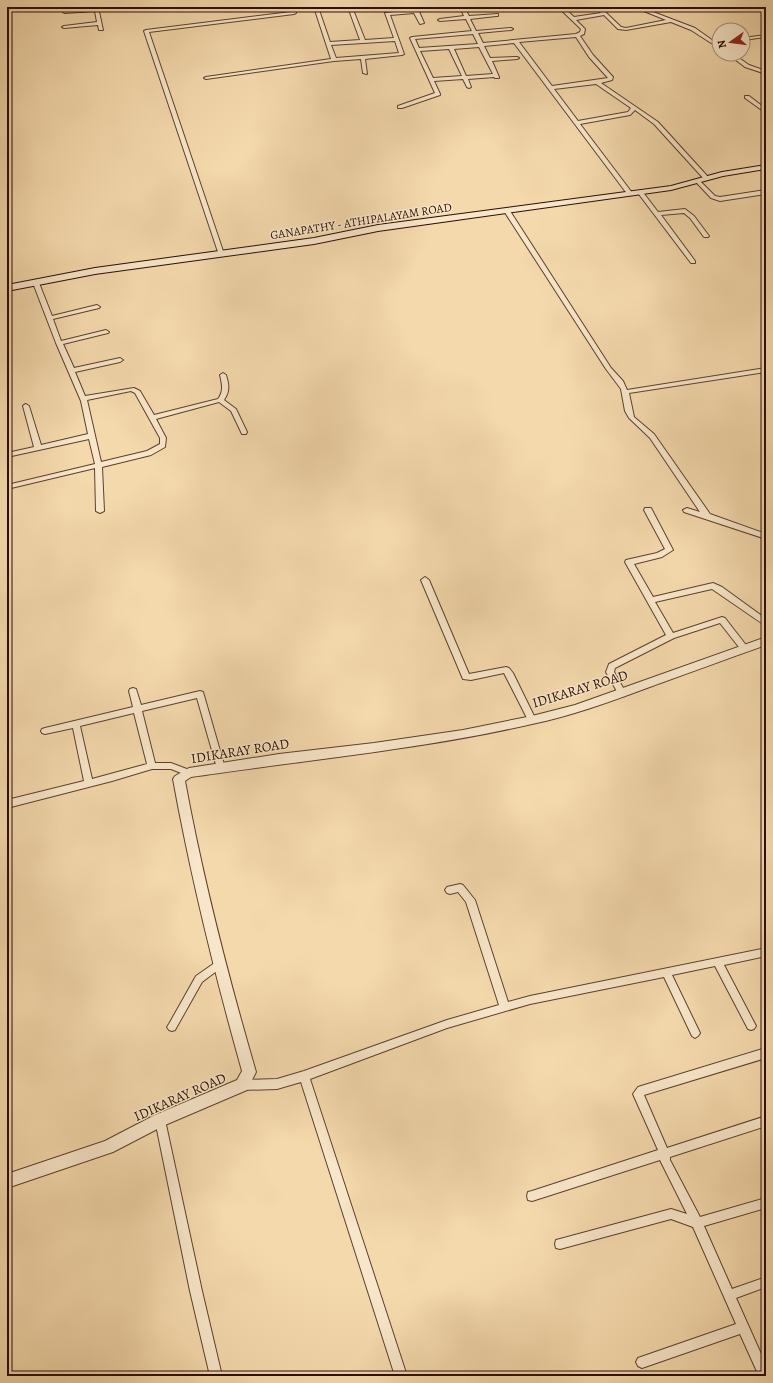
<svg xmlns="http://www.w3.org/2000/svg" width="773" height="1383" font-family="Alegreya,serif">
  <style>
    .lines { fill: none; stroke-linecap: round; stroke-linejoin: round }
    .minor-casing { stroke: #5c402b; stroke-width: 2 }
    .tertiary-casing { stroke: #5c402b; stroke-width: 2 }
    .secondary-casing { stroke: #2a0d00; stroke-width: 2 }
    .minor { fill: #f8e6ca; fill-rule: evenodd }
    .tertiary { fill: #f8e6ca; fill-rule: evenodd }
    .secondary { fill: #f8e6ca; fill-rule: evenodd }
    .labels { text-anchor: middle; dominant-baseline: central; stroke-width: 3; stroke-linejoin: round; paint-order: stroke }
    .far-street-label { font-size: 12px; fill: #2a0d00; stroke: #f8e6ca }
    .street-label { font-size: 14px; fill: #2a0d00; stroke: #f8e6ca }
  </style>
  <rect width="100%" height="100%" fill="#f4d9ad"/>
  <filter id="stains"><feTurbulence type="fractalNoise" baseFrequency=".005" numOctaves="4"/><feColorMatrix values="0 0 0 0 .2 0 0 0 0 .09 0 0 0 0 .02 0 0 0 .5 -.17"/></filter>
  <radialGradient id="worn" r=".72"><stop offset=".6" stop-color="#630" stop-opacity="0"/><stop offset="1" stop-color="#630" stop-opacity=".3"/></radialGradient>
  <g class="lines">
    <g class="minor-casing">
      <g id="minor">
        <path d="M 98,7 L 103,30 L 99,30 L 98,25 L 64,28 L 62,27 L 64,26 L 97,22 L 95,11 L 65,13 L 63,12 L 63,11 Z"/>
        <path d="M 290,7 L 304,7 L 295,9 L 296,13 L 294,14 L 149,32 L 224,254 L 219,255 L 144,31 L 146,30 L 291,12 Z"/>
        <path d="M 314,7 L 318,7 L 330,42 L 360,40 L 348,7 L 352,7 L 365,40 L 394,38 L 385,13 L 413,10 L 413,7 L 417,7 L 424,23 L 420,24 L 414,13 L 390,15 L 404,54 L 402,55 L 365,59 L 367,74 L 363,73 L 361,59 L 334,61 L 206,79 L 204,78 L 206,77 L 331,59 ZM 395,41 L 399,53 L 336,58 L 331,45 Z"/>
        <path d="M 460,7 L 464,7 L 469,16 L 498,14 L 498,16 L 496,16 L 470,19 L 476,31 L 511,28 L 513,29 L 511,30 L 478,33 L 483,43 L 576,34 L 580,32 L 581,29 L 558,7 L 563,7 L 574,17 L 601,13 L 595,7 L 600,7 L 621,27 L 626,28 L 666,20 L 634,7 L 640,7 L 695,28 L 719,45 L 719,48 L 691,30 L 671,22 L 626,30 L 618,29 L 604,15 L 576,20 L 585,29 L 584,34 L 580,36 L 593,55 L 613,77 L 612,80 L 601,83 L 658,122 L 709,178 L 704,179 L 654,124 L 635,110 L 630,115 L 580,124 L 633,194 L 628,195 L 514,43 L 484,46 L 490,58 L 517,57 L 519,58 L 517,59 L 492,61 L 499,77 L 499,78 L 495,78 L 494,77 L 468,79 L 471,87 L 469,88 L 467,87 L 463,79 L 434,81 L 440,94 L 440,95 L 402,108 L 398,108 L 398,106 L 435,93 L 410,38 L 412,37 L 472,31 L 466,19 L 440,21 L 438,20 L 440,19 L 464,16 ZM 473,34 L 478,44 L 419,48 L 415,39 ZM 576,37 L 589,57 L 608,78 L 552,86 L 519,42 ZM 479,47 L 493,74 L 466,76 L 454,49 ZM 449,49 L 462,76 L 433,78 L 420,51 ZM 596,84 L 631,108 L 628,112 L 578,121 L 554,89 Z"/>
        <path d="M 766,35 L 766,37 L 743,40 L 743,38 Z"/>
        <path d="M 728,54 L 733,54 L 749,65 L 766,71 L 766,74 L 745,67 Z"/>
        <path d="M 745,96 L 749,96 L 766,109 L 766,113 L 745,98 Z"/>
        <path d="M 698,179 L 715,196 L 720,197 L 766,190 L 766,194 L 720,201 L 711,198 L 695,181 Z"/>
        <path d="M 638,191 L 642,191 L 658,212 L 685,209 L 694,216 L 709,236 L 708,237 L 704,237 L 690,218 L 684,213 L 661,215 L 695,261 L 695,263 L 691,263 L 638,193 Z"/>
        <path d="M 507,209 L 510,211 L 611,368 L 623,381 L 627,390 L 766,368 L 766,372 L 629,393 L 634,417 L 654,434 L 710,514 L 766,534 L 766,539 L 684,512 L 683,510 L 687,508 L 700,512 L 650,438 L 629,418 L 625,411 L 621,389 L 606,369 L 504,211 Z"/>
        <path d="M 36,281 L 39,283 L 52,316 L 97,305 L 100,307 L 99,308 L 53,319 L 61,341 L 106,330 L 109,332 L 108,333 L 63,344 L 74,368 L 120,358 L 123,360 L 120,362 L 75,372 L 85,396 L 134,388 L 140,391 L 154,415 L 218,399 C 224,391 222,384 220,375 L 223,373 L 226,375 C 229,385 230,391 224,400 L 236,409 L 247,432 L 246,434 L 242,434 L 231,411 L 219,402 L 156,419 L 166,438 L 165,447 L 151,455 L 102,467 L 104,511 L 100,513 L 96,511 L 95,468 L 7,489 L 7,485 L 95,464 L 89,439 L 7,457 L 7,453 L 34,447 L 23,406 L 24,405 L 26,404 L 29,406 L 41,445 L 88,434 L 81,401 L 56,343 L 33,283 ZM 131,391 L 135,393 L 160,438 L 160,444 L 147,451 L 101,462 L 87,400 Z"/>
        <path d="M 645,508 L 651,508 L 673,550 L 662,557 L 634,564 L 653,597 L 713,583 L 722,587 L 766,619 L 766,626 L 712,589 L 655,602 L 673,633 L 722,617 L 725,618 L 749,649 L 745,652 L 742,651 L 720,623 L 674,638 L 615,668 L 614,672 L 626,693 L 625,695 L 619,695 L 606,672 L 609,664 L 666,635 L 625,562 L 626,560 L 657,553 L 665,549 L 644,510 Z"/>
        <path d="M 425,577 L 429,580 L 469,674 L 506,667 L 509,668 L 513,673 L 536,720 L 535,722 L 529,722 L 504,673 L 471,680 L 463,679 L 421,580 Z"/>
        <path d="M 133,688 L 136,689 L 141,705 L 200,691 L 203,692 L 225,768 L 224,770 L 218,770 L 217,768 L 197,698 L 142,711 L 155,763 L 171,763 L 192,771 L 193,773 L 192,775 L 189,776 L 171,769 L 152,769 L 112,781 L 7,808 L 7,800 L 84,781 L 73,728 L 45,734 L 42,733 L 41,731 L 42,729 L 45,728 L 133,707 L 129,691 L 130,689 ZM 134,713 L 147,764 L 92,779 L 80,726 Z"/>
        <path d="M 460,884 L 463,885 L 475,900 L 508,1002 L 530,996 L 766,948 L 766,956 L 724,965 L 756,1026 L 754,1029 L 751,1030 L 748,1029 L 715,966 L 672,975 L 700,1033 L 698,1036 L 695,1038 L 692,1036 L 664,977 L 530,1004 L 447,1028 L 310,1079 L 407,1376 L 395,1376 L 301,1082 L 277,1089 L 242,1090 L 238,1088 L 237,1085 L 238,1082 L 242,1080 L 277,1079 L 304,1071 L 447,1020 L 499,1005 L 466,902 L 458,892 L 450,894 L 447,893 L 445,890 L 447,887 Z"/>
        <path d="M 219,960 L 222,961 L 224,964 L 222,967 L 202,982 L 175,1030 L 172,1031 L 169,1030 L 167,1027 L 169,1024 L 196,976 Z"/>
        <path d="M 766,1048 L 766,1058 L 644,1095 L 667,1148 L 766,1116 L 766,1126 L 670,1157 L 670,1160 L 700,1217 L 766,1198 L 766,1208 L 704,1226 L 732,1289 L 766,1277 L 766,1287 L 736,1298 L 766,1365 L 766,1376 L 759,1376 L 740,1334 L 642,1368 L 638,1366 L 636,1362 L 638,1358 L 736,1324 L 693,1227 L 671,1219 L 560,1249 L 556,1248 L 555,1244 L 556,1240 L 560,1239 L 671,1209 L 687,1214 L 660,1160 L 532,1201 L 528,1200 L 527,1196 L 528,1192 L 532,1191 L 658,1150 L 633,1094 L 638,1087 Z"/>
        <path d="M 160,1115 L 164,1117 L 165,1120 L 202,1291 L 222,1376 L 210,1376 L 190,1291 L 155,1120 L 156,1117 Z"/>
      </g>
    </g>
    <g class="tertiary-casing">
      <path id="tertiary" d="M 766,637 L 766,645 C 726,659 686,674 647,688 C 609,702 571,716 532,724 C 419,750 305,760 191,777 L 185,781 C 203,879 228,976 256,1072 L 247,1090 L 165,1125 L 113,1152 L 7,1188 L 7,1174 L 105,1141 L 155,1115 L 237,1080 L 242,1071 C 215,975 191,878 173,779 L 175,776 L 189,768 L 279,754 L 374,743 L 463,730 L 532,716 L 575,705 Z"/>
    </g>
    <g class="secondary-casing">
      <path id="secondary" d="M 766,165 L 766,169 L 723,176 L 671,190 L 378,231 L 314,244 L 95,274 L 7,291 L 7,285 L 95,268 L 314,238 L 378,225 L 671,186 L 722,172 Z"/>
    </g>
    <use href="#minor" class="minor"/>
    <use href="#tertiary" class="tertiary"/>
    <use href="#secondary" class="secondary"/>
  </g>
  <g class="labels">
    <g class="far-street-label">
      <text transform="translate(361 221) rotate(-9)">GANAPATHY - ATHIPALAYAM ROAD</text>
    </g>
    <g class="street-label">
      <text transform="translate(580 689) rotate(-17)">IDIKARAY ROAD</text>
      <text transform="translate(240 751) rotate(-9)">IDIKARAY ROAD</text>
      <text transform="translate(180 1097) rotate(-24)">IDIKARAY ROAD</text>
    </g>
  </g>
  <rect width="773" height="1383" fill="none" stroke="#f4d9ad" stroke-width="24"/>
  <rect x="8" y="8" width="757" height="1367" fill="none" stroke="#2a0d00" stroke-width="2"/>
  <rect x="12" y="12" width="749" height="1359" fill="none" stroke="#2a0d00"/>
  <g transform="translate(731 42) rotate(256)"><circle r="19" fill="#f8e6ca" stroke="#a68f79"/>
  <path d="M0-3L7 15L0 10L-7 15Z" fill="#8f2418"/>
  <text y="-6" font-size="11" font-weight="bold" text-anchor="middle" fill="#2a0d00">N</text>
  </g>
  <rect width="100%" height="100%" filter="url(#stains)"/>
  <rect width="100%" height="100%" fill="url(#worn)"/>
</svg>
